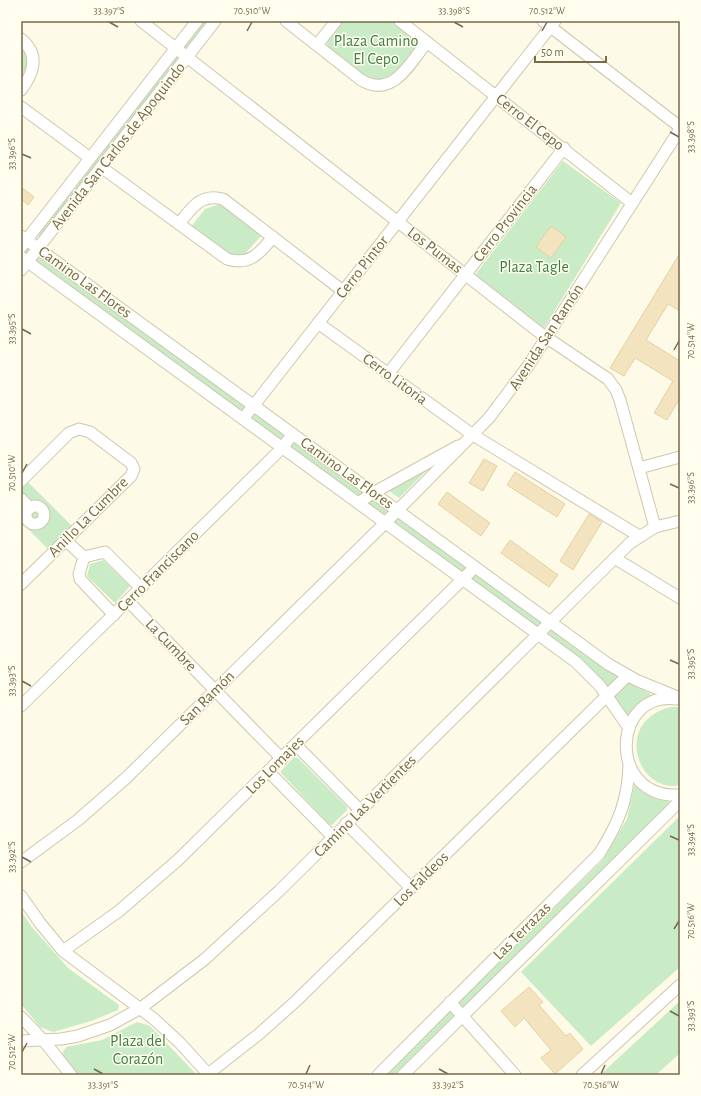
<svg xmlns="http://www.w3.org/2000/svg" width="701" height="1096" font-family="'Alegreya Sans',sans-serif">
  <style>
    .green { fill: #c9ebc6 }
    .building { fill: #f3e4bf; stroke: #e6d1a0 }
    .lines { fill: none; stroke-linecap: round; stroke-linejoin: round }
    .minor-casing { stroke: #cfc7ad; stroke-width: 13 }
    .minor { stroke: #fff; stroke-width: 11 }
    .ticks { fill: none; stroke: #78694b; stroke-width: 1.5 }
    .labels { text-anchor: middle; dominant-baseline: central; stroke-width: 3; stroke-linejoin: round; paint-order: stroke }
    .park-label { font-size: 16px; fill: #427e44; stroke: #fffeef }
    .street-label { font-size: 16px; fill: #78694b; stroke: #fffeef }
    .neatline { fill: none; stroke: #78694b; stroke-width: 1.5 }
    .ticks-label { font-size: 10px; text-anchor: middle; fill: #78694b }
  </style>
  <rect width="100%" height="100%" fill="#fdfbe8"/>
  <g class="green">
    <path d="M 203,21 L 209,21 L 188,49 L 185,49 L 184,46 Z"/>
    <path d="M 343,21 L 392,21 L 417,40 L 415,49 L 390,79 L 377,82 L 363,77 L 331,50 L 327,45 L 328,39 Z"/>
    <path d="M 21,47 L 30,53 L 31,66 L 21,82 Z"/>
    <path d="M 176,56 L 180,57 L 180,59 L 41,237 L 37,234 Z"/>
    <path d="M 563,161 L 621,203 L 544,328 L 475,275 Z"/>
    <path d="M 220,204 L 263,234 L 242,257 L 224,254 L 190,228 L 205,209 Z"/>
    <path d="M 21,242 L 389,508 L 583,654 L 629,683 L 651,694 L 650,699 L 630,720 L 626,720 C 616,699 605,683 588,666 L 38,263 L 21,250 Z"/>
    <path d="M 431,466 L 399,498 L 388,490 Z"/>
    <path d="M 26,480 L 72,526 L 49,550 L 21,522 L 21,484 Z"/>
    <path d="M 103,560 L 130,586 L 115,603 L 87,576 L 90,564 Z"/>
    <path d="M 671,707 L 680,707 L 680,785 C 639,795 611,722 671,707 Z"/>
    <path d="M 294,757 L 298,758 L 347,807 L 347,810 L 332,825 L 329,824 L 281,773 L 281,771 Z"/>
    <path d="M 635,783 C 646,793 654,798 669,800 L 669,804 L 394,1075 L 386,1075 L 603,860 L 627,819 Z"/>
    <path d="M 680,816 L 680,967 L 591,1046 L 521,972 Z"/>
    <path d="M 21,911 L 31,926 L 68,968 L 119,1005 L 118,1010 L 91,1021 L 53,1032 L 40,1027 L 21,1004 Z"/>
    <path d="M 680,1001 L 680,1053 L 656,1075 L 600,1075 Z"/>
    <path d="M 137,1022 L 150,1026 L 197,1075 L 77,1075 L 62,1054 L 66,1047 L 102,1040 Z"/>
  </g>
  <g class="building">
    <path d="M 21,187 L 34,197 L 28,205 L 21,199 Z"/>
    <path d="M 551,226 L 566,237 L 551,258 L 536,247 Z"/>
    <path d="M 680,253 L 680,311 L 668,304 L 646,340 L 680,361 L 680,398 L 667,420 L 654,413 L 673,381 L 635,358 L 624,376 L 610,368 Z"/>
    <path d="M 484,459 L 497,466 L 483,491 L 469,483 Z"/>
    <path d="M 515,472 L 565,504 L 557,517 L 507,485 Z"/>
    <path d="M 447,492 L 490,523 L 481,536 L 438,504 Z"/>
    <path d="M 589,514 L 602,522 L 573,570 L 560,561 Z"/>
    <path d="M 510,540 L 558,575 L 549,587 L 501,553 Z"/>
    <path d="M 529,987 L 543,1002 L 539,1005 L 566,1036 L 570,1033 L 583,1049 L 555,1074 L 541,1058 L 551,1050 L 524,1018 L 515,1027 L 501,1011 Z"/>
  </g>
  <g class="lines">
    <g class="minor-casing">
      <g id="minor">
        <path d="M 141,21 L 540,333 L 608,379 L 616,390 L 620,400 L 655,527"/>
        <path d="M 286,21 L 361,80 C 393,99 410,63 427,42"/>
        <path d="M 400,21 L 632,203"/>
        <path d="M 543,21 L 680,127"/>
        <path d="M 21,39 C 40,54 34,73 21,90"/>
        <path d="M 317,45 L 336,21"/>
        <path d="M 21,107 L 90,158"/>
        <path d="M 101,167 L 227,259 C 250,266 260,253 273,237"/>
        <path d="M 179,224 C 191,208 201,193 223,199 L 343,291"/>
        <path d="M 21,236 L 608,664 L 636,680 L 680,698"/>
        <path d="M 21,247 L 197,21"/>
        <path d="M 21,257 L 576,662 L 600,686 L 629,728"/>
        <path d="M 21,270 L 215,21"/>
        <path d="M 318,323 L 473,435 L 639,536"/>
        <path d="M 388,374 L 564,148"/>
        <path d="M 243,419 L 555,21"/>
        <path d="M 639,468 L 680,457"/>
        <path d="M 21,481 L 69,433 L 79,429 L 90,432 L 131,463 L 134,469 L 131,476 L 21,584"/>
        <path d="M 21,499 L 30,508"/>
        <path d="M 358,503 L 373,493 L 458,446"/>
        <circle cx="35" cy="515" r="9"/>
        <path d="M 65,540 L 84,557"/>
        <path d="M 84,557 L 105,552 L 141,588"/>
        <path d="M 84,557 L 79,574 L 80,579 L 114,615"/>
        <path d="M 616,559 L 680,598"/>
        <path d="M 128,601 L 282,759"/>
        <path d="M 676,699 C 612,690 606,799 680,795"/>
        <path d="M 21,706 L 282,448 L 293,434"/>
        <path d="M 296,745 L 360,810"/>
        <path d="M 269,772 L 333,837"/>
        <path d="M 346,823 L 411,888"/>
        <path d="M 21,862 L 78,820 L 126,778 L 385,523 L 489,418 L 528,366 L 680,129"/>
        <path d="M 21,896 L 40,923 L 63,951 L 154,1019 L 180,1043 L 209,1075"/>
        <path d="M 63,951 L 119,911 L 178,860 L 475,567"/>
        <path d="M 450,1002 L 515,1075"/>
        <path d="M 21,1017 L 44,1041 L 71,1075"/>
        <path d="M 21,1041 L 61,1039 L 78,1036 L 110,1025 L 141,1008 L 205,959 L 279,891 L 630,543 L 655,527 L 680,521"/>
        <path d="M 208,1074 L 259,1034 L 296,1001 L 627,676"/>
        <path d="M 378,1075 L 599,854 C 618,824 628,801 629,765"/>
        <path d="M 403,1075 L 680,801"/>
        <path d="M 582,1075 L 680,985"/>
      </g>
    </g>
    <use href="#minor" class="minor"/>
  </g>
  <path class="ticks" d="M 109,22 L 118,27M 454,22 L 463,27M 247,31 L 252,22M 542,31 L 547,22M 670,132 L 679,137M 22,154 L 31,158M 22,329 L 31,334M 674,350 L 679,341M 22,473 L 27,464M 670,484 L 679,488M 670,660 L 679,664M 22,681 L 31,686M 670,836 L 679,840M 22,857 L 31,862M 674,929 L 679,921M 670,1011 L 679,1016M 22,1052 L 27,1043M 94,1069 L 103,1074M 439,1069 L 448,1074M 306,1074 L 310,1065M 601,1074 L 605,1065"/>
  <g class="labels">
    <g class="park-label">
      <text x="376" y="41">Plaza Camino<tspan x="376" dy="18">El Cepo</tspan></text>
      <text x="534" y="267">Plaza Tagle</text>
      <text x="138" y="1041">Plaza del<tspan x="138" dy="18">Corazón</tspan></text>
    </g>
    <g class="street-label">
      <text transform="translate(530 122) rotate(38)">Cerro El Cepo</text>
      <text transform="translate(118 146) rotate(-52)">Avenida San Carlos de Apoquindo</text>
      <text transform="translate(505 223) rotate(-52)">Cerro Provincia</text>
      <text transform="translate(435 250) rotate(38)">Los Pumas</text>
      <text transform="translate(362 267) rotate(-52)">Cerro Pintor</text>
      <text transform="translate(85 282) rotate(36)">Camino Las Flores</text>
      <text transform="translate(546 337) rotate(-57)">Avenida San Ramón</text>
      <text transform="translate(395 379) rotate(36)">Cerro Litoria</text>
      <text transform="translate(347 473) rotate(36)">Camino Las Flores</text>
      <text transform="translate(88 517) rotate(-45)">Anillo La Cumbre</text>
      <text transform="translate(158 571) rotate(-45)">Cerro Franciscano</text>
      <text transform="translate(171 645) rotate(46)">La Cumbre</text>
      <text transform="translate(207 698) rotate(-45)">San Ramón</text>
      <text transform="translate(275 765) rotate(-45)">Los Lomajes</text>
      <text transform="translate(365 806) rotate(-45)">Camino Las Vertientes</text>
      <text transform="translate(421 879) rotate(-45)">Los Faldeos</text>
      <text transform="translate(522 931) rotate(-45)">Las Terrazas</text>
    </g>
  </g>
  <rect width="701" height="1096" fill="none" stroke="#fffeef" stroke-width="44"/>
  <path d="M535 56v6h71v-6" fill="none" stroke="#78694b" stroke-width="2"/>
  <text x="541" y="56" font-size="12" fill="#78694b" stroke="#fffeef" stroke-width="3" paint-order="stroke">50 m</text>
  <rect x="22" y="22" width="657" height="1052" class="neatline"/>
  <g class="ticks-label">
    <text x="109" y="14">33.397°S</text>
    <text x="252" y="14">70.510°W</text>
    <text x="454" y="14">33.398°S</text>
    <text x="547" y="14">70.512°W</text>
    <text transform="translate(690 137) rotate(-90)" y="4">33.398°S</text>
    <text transform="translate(11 154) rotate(-90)" y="4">33.396°S</text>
    <text transform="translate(11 329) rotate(-90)" y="4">33.395°S</text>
    <text transform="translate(690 341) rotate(-90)" y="4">70.514°W</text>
    <text transform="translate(11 473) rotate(-90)" y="4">70.510°W</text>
    <text transform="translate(690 488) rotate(-90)" y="4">33.396°S</text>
    <text transform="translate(690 664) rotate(-90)" y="4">33.395°S</text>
    <text transform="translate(11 681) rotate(-90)" y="4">33.393°S</text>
    <text transform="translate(690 840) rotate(-90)" y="4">33.394°S</text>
    <text transform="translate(11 857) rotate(-90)" y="4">33.392°S</text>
    <text transform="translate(690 921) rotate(-90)" y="4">70.516°W</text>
    <text transform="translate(690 1016) rotate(-90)" y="4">33.393°S</text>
    <text transform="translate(11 1052) rotate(-90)" y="4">70.512°W</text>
    <text x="103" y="1088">33.391°S</text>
    <text x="306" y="1088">70.514°W</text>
    <text x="448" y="1088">33.392°S</text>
    <text x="601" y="1088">70.516°W</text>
  </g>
</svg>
